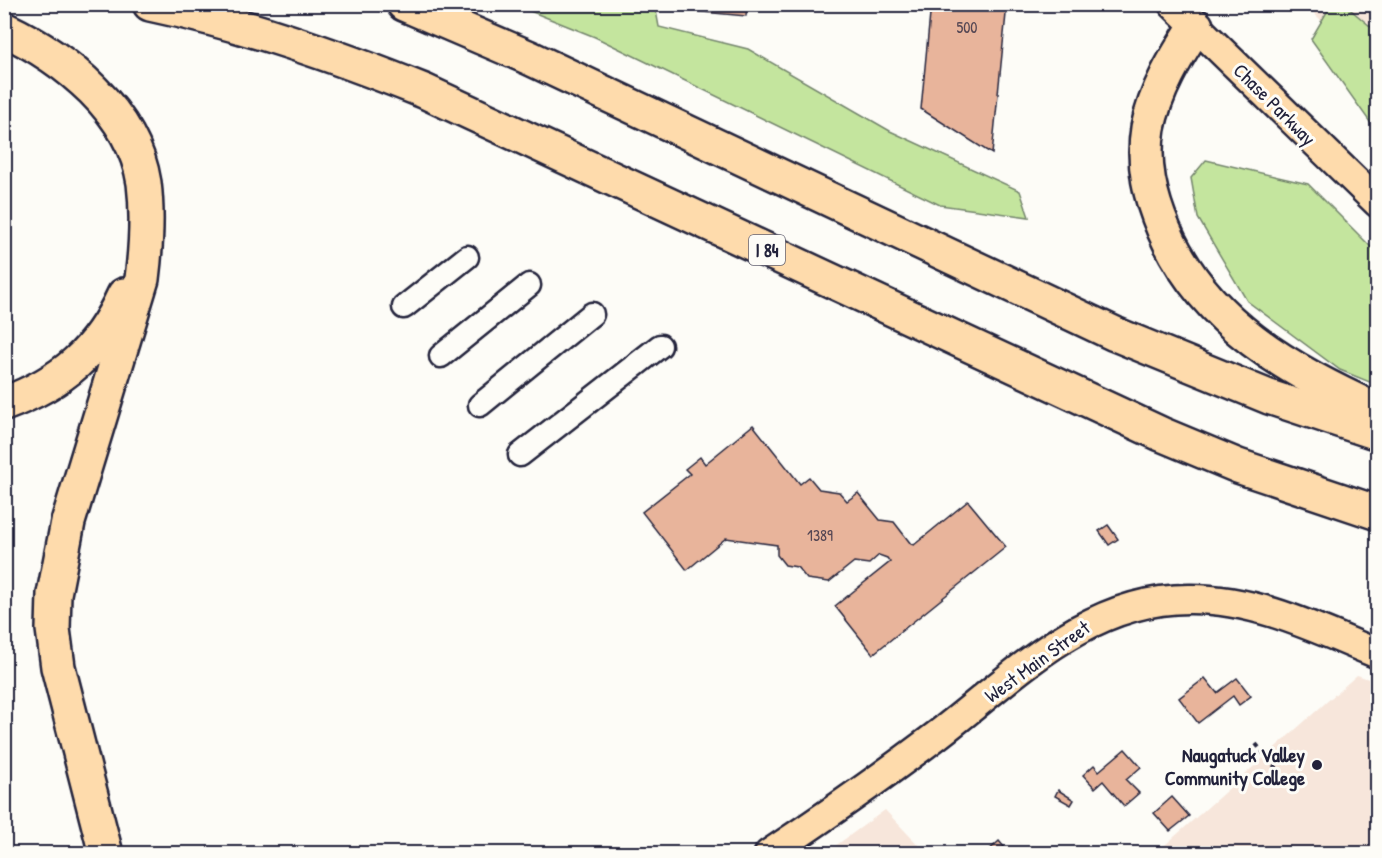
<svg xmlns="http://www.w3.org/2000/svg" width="1382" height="858" font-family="'Patrick Hand',sans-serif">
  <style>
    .built { fill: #f7e6db }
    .green { fill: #c4e59e; stroke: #73846c; stroke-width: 1.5 }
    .building { fill: #e8b49b; stroke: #22223b; stroke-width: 1.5 }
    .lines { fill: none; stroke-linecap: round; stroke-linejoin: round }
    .minor-casing { stroke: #22223b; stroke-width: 27 }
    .major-casing { stroke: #22223b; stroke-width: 33 }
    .highway-casing { stroke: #22223b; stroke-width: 38 }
    .path { stroke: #22223b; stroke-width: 4; stroke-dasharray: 4.5 4.5; stroke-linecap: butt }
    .minor { stroke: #fdfcf7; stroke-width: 22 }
    .major { stroke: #fedbac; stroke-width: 28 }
    .highway { stroke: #fedbac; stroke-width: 33 }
    .poi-dot { fill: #22223b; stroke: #fdfcf7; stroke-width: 2 }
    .labels { text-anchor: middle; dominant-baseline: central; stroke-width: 6; stroke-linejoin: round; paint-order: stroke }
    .number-label { font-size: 16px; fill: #544653 }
    .shield { fill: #fdfcf7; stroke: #646373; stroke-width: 1.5 }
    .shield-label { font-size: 18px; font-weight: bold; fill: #22223b }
    .street-label { font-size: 20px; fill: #22223b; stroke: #fdfcf7 }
    .poi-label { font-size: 20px; font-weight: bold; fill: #22223b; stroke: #fdfcf7; text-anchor: end }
  </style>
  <rect width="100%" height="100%" fill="#fdfcf7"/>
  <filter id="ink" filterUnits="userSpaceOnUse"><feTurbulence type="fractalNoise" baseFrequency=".0167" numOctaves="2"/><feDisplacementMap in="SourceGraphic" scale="12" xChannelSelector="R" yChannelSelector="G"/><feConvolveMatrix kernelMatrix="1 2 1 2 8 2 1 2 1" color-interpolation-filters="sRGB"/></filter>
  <g filter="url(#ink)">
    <g class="built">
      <path d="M 1305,5 L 1377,5 L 1377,73 Z"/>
      <path d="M 1357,675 L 1377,682 L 1377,853 L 1156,853 Z"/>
      <path d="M 885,810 L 926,853 L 824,853 L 838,844 Z"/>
    </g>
    <g class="green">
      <path d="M 515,5 L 655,5 L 659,27 L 748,49 L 890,131 L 1020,191 L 1029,217 L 940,205 L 595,37 Z"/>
      <path d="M 1331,5 L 1345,5 L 1377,32 L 1377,132 L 1311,39 Z"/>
      <path d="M 1206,160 L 1308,184 L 1377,253 L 1377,385 L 1340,370 L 1247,301 L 1198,218 L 1191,178 Z"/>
    </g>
    <g class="building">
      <path d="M 681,4 L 747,4 L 746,16 L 681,10 Z"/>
      <path d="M 931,4 L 1007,4 L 992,154 L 921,109 Z"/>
      <path d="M 753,425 L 800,484 L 809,477 L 819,489 L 839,492 L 847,501 L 858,493 L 880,520 L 894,522 L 911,544 L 914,545 L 968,501 L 1006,547 L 873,654 L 835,606 L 890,562 L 887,558 L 879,555 L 869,564 L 854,562 L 829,582 L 807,579 L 797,567 L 785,565 L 777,555 L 777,545 L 726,538 L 687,570 L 642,512 L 690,474 L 685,469 L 700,457 L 705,464 Z"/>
      <path d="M 1108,525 L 1118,539 L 1109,545 L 1099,531 Z"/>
      <path d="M 1205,678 L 1217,693 L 1237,678 L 1251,696 L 1239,705 L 1233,696 L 1198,723 L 1179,698 Z"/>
      <path d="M 1125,749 L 1141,767 L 1126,780 L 1139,793 L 1124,806 L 1103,781 L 1095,788 L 1083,775 L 1094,765 L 1099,771 Z"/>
      <path d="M 1058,790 L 1074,800 L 1071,805 L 1055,796 Z"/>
      <path d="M 1172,797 L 1189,816 L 1170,831 L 1154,813 Z"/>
      <path d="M 999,841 L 1010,854 L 985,854 Z"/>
    </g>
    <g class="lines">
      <g class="minor-casing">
        <g id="minor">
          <path d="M 404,307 L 467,257"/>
          <path d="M 441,356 L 529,285"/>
          <path d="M 480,405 L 592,314"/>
          <path d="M 520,455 L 660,346"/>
        </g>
      </g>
      <g class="major-casing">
        <g id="major">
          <path d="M 1173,4 L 1378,203"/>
          <path d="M 769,854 C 826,816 882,777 936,736 C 1015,676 1086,598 1191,599 C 1258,599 1317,629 1378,654"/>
        </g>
      </g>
      <g class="highway-casing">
        <g id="highway">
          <path d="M 150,4 C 245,24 334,55 424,91 L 1161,434 L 1238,466 L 1378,513"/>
          <path d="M 404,4 L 530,58 L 1115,334 L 1269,397 L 1378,433"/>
          <path d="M 1196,26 C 1176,57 1155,91 1148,128 C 1142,164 1150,197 1164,230 C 1205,324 1289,370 1378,411"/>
          <path d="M 4,29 C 65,58 133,111 144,183 C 148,215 146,247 142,279 L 68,522 L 54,594 L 53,629 L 58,667 L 106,854"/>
          <path d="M 4,404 C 63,382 98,352 124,295"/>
        </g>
      </g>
      <path class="path" d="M 1256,744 L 1277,769"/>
      <use href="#minor" class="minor"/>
      <use href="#major" class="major"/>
      <use href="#highway" class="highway"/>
    </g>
  </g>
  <circle class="poi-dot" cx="1317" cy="765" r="6"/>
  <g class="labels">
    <g class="number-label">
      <text x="967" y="27">500</text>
      <text x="820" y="535">1389</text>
    </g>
    <rect class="shield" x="749" y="235" width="36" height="30" rx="4.5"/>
    <g class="shield-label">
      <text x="767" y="250">I 84</text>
    </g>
    <g class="street-label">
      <text transform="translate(1275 104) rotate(45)">Chase Parkway</text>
      <text transform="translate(1037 661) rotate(-36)">West Main Street</text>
    </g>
    <g class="poi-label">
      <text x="1305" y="754">Naugatuck Valley<tspan x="1305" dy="23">Community College</tspan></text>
    </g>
  </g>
  <rect width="1382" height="858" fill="none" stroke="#fdfcf7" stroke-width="24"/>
  <rect x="12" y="12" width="1358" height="834" fill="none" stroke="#22223b" stroke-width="2" filter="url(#ink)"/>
</svg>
